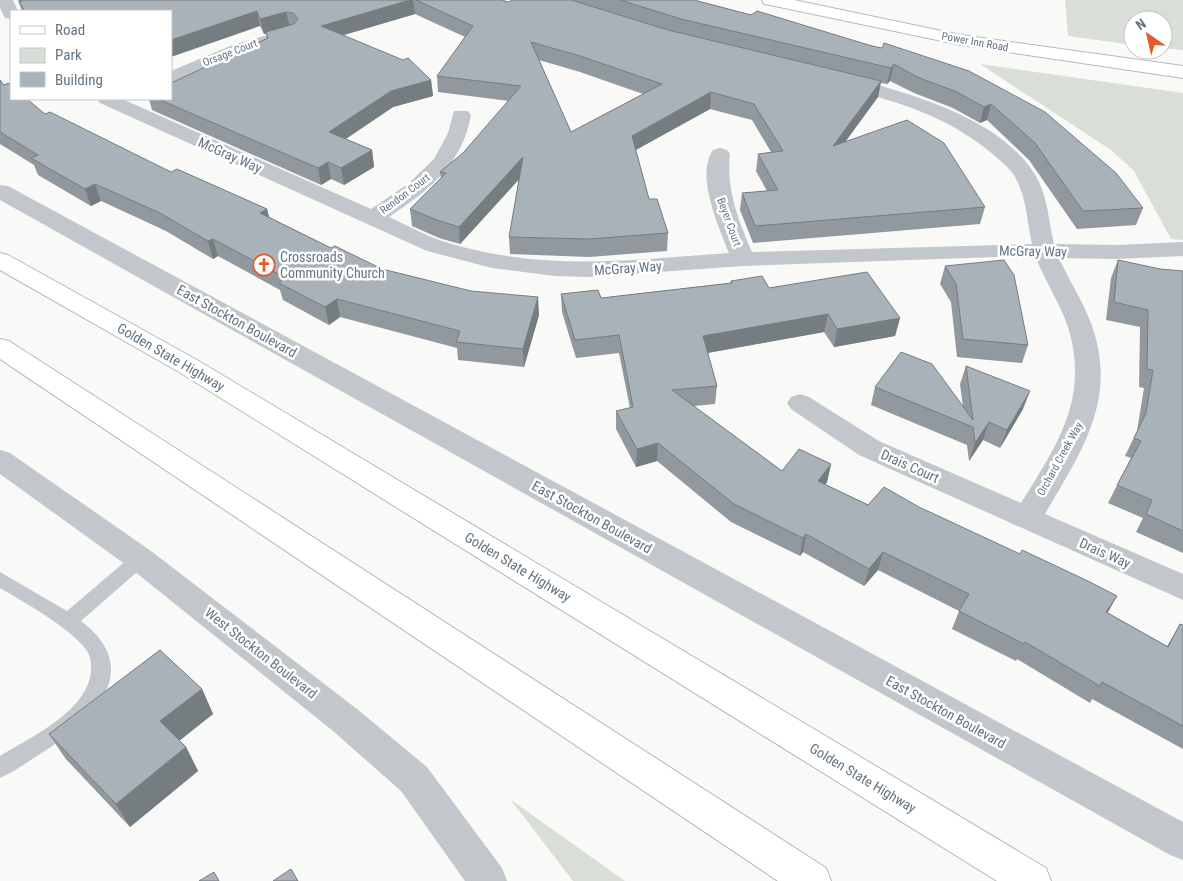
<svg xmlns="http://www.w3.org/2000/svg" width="1183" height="881" font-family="'Roboto Condensed',sans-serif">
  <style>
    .green { fill: #d9ded6 }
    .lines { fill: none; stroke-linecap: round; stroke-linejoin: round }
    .secondary-casing { stroke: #b5babf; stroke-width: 2 }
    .motorway-casing { stroke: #b3b8bc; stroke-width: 2 }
    .service { fill: #c2c7cb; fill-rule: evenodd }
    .minor { fill: #c2c7cb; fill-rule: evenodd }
    .tertiary { fill: #c2c7cb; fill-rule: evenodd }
    .secondary { fill: #fff; fill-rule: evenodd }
    .motorway { fill: #fff; fill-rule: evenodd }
    .wall { fill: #91999e; fill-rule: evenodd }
    .shaded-wall { fill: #767d81 }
    .building { fill: #a9b2b8; stroke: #767d81; fill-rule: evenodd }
    .labels { text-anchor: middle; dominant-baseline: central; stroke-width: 5; stroke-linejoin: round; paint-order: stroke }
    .far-street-label { font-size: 11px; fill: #647482; stroke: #fff }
    .street-label { font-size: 14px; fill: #647482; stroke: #fff }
    .poi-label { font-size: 14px; fill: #647482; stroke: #fff; text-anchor: start }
  </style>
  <rect width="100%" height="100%" fill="#f9f9f7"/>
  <g class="green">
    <path d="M 1065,0 L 1183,0 L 1183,50 L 1163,48 L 1163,20 L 1133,20 L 1133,45 L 1068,36 Z"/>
    <path d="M 980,64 L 1183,93 L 1183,240 L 1171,239 L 1134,171 L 1111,150 Z"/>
    <path d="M 511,800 L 625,881 L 573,881 Z"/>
  </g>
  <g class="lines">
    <g class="secondary-casing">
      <path id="secondary" d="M 762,0 L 794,0 L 961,35 L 1183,66 L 1183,78 L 961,45 L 770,5 L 764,4 Z"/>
    </g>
    <g class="motorway-casing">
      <g id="motorway">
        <path d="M 0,253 L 8,255 L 197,360 L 1046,868 L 1051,881 L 997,881 L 179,372 L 0,270 Z"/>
        <path d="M 0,339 L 9,341 L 826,868 L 831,881 L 778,881 L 0,359 Z"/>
      </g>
    </g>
    <path class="service" d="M 140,552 L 146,554 L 149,559 L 146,564 L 81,621 C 148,672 89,723 40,754 C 27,762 14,772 0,778 L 0,756 C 31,737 93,709 91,666 C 91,661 90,655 87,651 C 72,629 24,602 0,588 L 0,572 L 67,611 L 134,554 Z"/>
    <g class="minor">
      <path d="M 0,0 L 13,0 L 18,11 L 11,11 L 11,19 L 5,18 L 0,8 Z"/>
      <path d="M 290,29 L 296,30 L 299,34 L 296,38 L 247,52 L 171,83 L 171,71 L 235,44 Z"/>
      <path d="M 843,76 C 906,92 1007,118 1039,182 C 1048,201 1049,223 1054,244 L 1116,245 L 1183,242 L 1183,256 L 1116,259 L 1059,258 C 1069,281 1084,302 1092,326 C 1118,400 1081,452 1045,514 L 1183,574 L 1183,600 L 859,455 L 791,409 L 787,403 L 791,397 L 800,394 L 809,397 L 879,441 L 1021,503 C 1057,445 1090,398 1068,327 C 1060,303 1045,281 1036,258 L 995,257 L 743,266 L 588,277 L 555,276 L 492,268 L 427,251 L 100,103 L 97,99 L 122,99 L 371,209 L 408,184 L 434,159 L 448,133 L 454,111 L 468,111 L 471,115 C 462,165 429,190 389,217 C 407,225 426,236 445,242 C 543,272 629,260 729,253 C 719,228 695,175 713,150 L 720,148 L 727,150 L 730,154 C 726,190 738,219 752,252 L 1032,244 C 1027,223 1027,200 1017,181 C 1013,171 1003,163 995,156 C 949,116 894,100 836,86 L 834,82 L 836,78 Z"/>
    </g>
    <g class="tertiary">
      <path d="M 0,185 L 8,186 L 1183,822 L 1183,860 L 1170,855 L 0,200 Z"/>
      <path d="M 0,450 L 10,453 L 151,551 L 357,709 L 427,767 L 502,868 L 507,881 L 465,881 L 401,791 L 333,731 L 129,567 L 0,474 Z"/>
    </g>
    <use href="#secondary" class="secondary"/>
    <use href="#motorway" class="motorway"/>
  </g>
  <g class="wall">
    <path d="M 18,0 L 502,0 L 508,2 L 571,0 L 694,0 L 969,71 L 1143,208 L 1136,225 L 1077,229 L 1029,160 L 987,120 L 980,123 L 953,108 L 914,93 L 890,81 L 887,84 L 881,83 L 878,97 L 845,141 L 985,207 L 980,224 L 753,243 L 740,210 L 742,193 L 767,191 L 756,171 L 758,154 L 771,152 L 752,120 L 710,109 L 636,150 L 649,199 L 668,233 L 667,251 L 589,257 L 510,254 L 509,237 L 519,179 L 460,244 L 439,238 L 412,226 L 410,209 L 441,178 L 440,172 L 463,153 L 509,101 L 438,92 L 437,76 L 465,37 L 415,14 L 344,35 L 431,80 L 433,96 L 393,107 L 346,139 L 372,150 L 374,167 L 344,185 L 331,179 L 321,185 L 152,110 L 149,99 L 171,99 L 267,39 L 266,34 L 264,34 L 260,26 L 171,11 L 22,11 ZM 539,60 L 580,72 L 643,94 L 571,132 Z"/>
    <path d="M 0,80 L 4,85 L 45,114 L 171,172 L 267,209 L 269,217 L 331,248 L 382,269 L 539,315 L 524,367 L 458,360 L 457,348 L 340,317 L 329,325 L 283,300 L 280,290 L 218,256 L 213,259 L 166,231 L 101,201 L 91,206 L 38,175 L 34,165 L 0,144 Z"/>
    <path d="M 1118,260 L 1160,269 L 1183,271 L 1183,553 L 1136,532 L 1143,518 L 1108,503 L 1131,458 L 1125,456 L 1137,431 L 1144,388 L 1139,387 L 1140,327 L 1106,320 L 1111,278 Z"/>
    <path d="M 945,266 L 1028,345 L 1022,363 L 957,357 L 951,302 L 940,284 Z"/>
    <path d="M 731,281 L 769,288 L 900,318 L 895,336 L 834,347 L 824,332 L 708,353 L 717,386 L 715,404 L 694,406 L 782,471 L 831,464 L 827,482 L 825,485 L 1108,613 L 1167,646 L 1180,624 L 1183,625 L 1183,749 L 1092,699 L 1090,703 L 1017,659 L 1016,661 L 952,629 L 959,611 L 878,570 L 864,586 L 803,552 L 800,556 L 731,522 L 657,461 L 636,467 L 616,429 L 616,411 L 630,408 L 619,353 L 576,358 L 562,312 L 561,294 L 601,298 L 730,283 Z"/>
    <path d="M 966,366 L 1023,409 L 1000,448 L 983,440 L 969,461 L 967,445 L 871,405 L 875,387 L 963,407 L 960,384 Z"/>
    <path d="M 202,689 L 213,714 L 179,740 L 186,747 L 198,771 L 130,827 L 65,758 L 49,734 Z"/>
  </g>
  <g class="shaded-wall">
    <path d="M 410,0 L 413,0 L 415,14 L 323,41 L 321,26 Z"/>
    <path d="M 257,11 L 260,26 L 171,57 L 171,40 Z"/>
    <path d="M 286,12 L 290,27 L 264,34 L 260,19 Z"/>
    <path d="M 894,64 L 890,81 L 887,84 L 891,68 Z"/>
    <path d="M 431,80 L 433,96 L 393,107 L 332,148 L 329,132 L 391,91 Z"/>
    <path d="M 881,81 L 878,97 L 830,163 L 833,146 Z"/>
    <path d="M 711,92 L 710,109 L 632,152 L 632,136 Z"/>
    <path d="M 991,104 L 987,120 L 980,123 L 984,107 Z"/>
    <path d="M 372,150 L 374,167 L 344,185 L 341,168 Z"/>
    <path d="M 523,157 L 524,174 L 460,244 L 459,227 Z"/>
    <path d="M 328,162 L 331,179 L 321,185 L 318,168 Z"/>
    <path d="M 95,184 L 101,201 L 91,206 L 85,189 Z"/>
    <path d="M 267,209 L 271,226 L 260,213 Z"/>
    <path d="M 213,239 L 218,256 L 213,259 L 208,241 Z"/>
    <path d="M 538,297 L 539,315 L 524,367 L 523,349 Z"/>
    <path d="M 337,299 L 340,317 L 329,325 L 325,307 Z"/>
    <path d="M 828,314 L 824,332 L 701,354 L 703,336 Z"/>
    <path d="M 900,318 L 895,336 L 834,347 L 837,329 Z"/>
    <path d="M 1030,391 L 1023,409 L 1000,448 L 1007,430 Z"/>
    <path d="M 989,422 L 983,440 L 969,461 L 975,443 Z"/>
    <path d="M 658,443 L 657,461 L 636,467 L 637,449 Z"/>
    <path d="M 831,464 L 827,482 L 814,499 L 818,481 Z"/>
    <path d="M 806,534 L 803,552 L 800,556 L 803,538 Z"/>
    <path d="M 883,552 L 878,570 L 864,586 L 869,569 Z"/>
    <path d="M 1117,596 L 1107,614 L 1106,612 Z"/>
    <path d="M 202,689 L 213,714 L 173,746 L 160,721 Z"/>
    <path d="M 186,747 L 198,771 L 130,827 L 116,804 Z"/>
  </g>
  <g class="building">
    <path d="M 21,0 L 410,0 L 321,26 L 403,60 L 408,58 L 431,80 L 391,91 L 329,132 L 372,150 L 341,168 L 328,162 L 318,168 L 158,99 L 171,99 L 171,83 L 268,38 L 266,32 L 294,24 L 298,19 L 293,13 L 286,12 L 260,19 L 257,11 L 171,40 L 171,11 L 25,11 L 19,2 L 22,1 Z"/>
    <path d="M 416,0 L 502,0 L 508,2 L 513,0 L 571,0 L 668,30 L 881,81 L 833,146 L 907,120 L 944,143 L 985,207 L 755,226 L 742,193 L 778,190 L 758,154 L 783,151 L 754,104 L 711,92 L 632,136 L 649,199 L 657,199 L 668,233 L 589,239 L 509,237 L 523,157 L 459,227 L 437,220 L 410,209 L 446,173 L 440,172 L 463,153 L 521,86 L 437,76 L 473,26 ZM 531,42 L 580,56 L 662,84 L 571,132 Z"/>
    <path d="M 620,0 L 694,0 L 751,15 L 757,11 L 872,46 L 882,48 L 884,43 L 969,71 L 1045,112 L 1116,173 L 1143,208 L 1083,211 L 1035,143 L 991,104 L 984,107 L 957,92 L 917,77 L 894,64 L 891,68 L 681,19 Z"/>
    <path d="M 0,80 L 4,85 L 9,83 L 11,85 L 11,99 L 27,99 L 45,114 L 50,112 L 171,172 L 177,169 L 267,209 L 260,213 L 331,248 L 335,246 L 382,269 L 471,291 L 538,297 L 523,349 L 456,342 L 460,331 L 337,299 L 325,307 L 279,283 L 286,278 L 213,239 L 208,241 L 160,213 L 95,184 L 85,189 L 31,158 L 38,155 L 0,132 Z"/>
    <path d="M 1004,260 L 1014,275 L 1028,345 L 963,339 L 956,284 L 945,266 Z"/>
    <path d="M 1118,260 L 1160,269 L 1183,271 L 1183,531 L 1146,514 L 1152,500 L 1117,485 L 1141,441 L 1134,438 L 1146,413 L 1153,370 L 1147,369 L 1148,310 L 1114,302 Z"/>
    <path d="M 867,272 L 900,318 L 837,329 L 828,314 L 703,336 L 717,386 L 672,390 L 782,471 L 799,449 L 831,464 L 818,481 L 868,505 L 884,487 L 919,507 L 1020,554 L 1022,550 L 1090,582 L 1117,596 L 1106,612 L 1168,647 L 1180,624 L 1183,625 L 1183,726 L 1102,682 L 1100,686 L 1025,642 L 1024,644 L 959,611 L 969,594 L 883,552 L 869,569 L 806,534 L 803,538 L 734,504 L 658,443 L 637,449 L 616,411 L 633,407 L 619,335 L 575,340 L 561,294 L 598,290 L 601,298 L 732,283 L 731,281 L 762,276 L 769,288 Z"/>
    <path d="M 901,352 L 932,364 L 973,420 L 966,366 L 1030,391 L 1007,430 L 989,422 L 975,443 L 973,427 L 875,387 Z"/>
    <path d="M 160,650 L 202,689 L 160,721 L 186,747 L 116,804 L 49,734 Z"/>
    <path d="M 291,869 L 298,881 L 273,881 Z"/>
    <path d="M 214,872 L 219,881 L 199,881 Z"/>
  </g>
  <defs>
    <g id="church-ring" transform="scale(1.125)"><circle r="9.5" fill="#fff" stroke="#e45b2c" stroke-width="1.5"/><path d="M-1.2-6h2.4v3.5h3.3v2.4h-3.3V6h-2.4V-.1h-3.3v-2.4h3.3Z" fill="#e45b2c"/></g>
  </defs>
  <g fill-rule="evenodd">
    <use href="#church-ring" x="264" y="265"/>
  </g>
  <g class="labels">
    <g class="far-street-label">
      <text transform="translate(975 42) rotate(10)">Power Inn Road</text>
      <text transform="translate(230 53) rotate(-21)">Orsage Court</text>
      <text transform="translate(405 194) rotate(-37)">Rendon Court</text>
      <text transform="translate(729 222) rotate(70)">Beyer Court</text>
      <text transform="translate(1060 459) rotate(-61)">Orchard Creek Way</text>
    </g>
    <g class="street-label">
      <text transform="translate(230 155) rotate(24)">McGray Way</text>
      <text transform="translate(1033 251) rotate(1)">McGray Way</text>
      <text transform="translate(628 268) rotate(-4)">McGray Way</text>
      <text transform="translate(237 321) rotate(29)">East Stockton Boulevard</text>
      <text transform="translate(171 357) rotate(30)">Golden State Highway</text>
      <text transform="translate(910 466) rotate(24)">Drais Court</text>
      <text transform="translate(592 517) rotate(29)">East Stockton Boulevard</text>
      <text transform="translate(1105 553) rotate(24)">Drais Way</text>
      <text transform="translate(518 567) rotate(31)">Golden State Highway</text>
      <text transform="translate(261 653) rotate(38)">West Stockton Boulevard</text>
      <text transform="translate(946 712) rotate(29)">East Stockton Boulevard</text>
      <text transform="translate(863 778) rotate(31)">Golden State Highway</text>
    </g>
    <g class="poi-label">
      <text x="280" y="257">Crossroads<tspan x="280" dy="16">Community Church</tspan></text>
    </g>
  </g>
  <rect x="10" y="10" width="162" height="90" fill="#ffffff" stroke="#c1c7cd"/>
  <rect x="20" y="26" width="25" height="8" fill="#ffffff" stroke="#c1c7cd"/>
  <text x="55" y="35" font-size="15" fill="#647482">Road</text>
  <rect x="20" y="48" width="25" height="15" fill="#d9ded6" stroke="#c1c7cd"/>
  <text x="55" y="60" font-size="15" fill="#647482">Park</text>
  <rect x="20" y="72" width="25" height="15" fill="#a9b2b8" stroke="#c1c7cd"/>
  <text x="55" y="85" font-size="15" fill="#647482">Building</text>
  <g transform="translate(1148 35) rotate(326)"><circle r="24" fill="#ffffff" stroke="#c1c7cd"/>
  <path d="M0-4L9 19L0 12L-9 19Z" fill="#e45b2c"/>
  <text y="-8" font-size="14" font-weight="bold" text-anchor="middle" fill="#647482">N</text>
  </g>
</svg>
